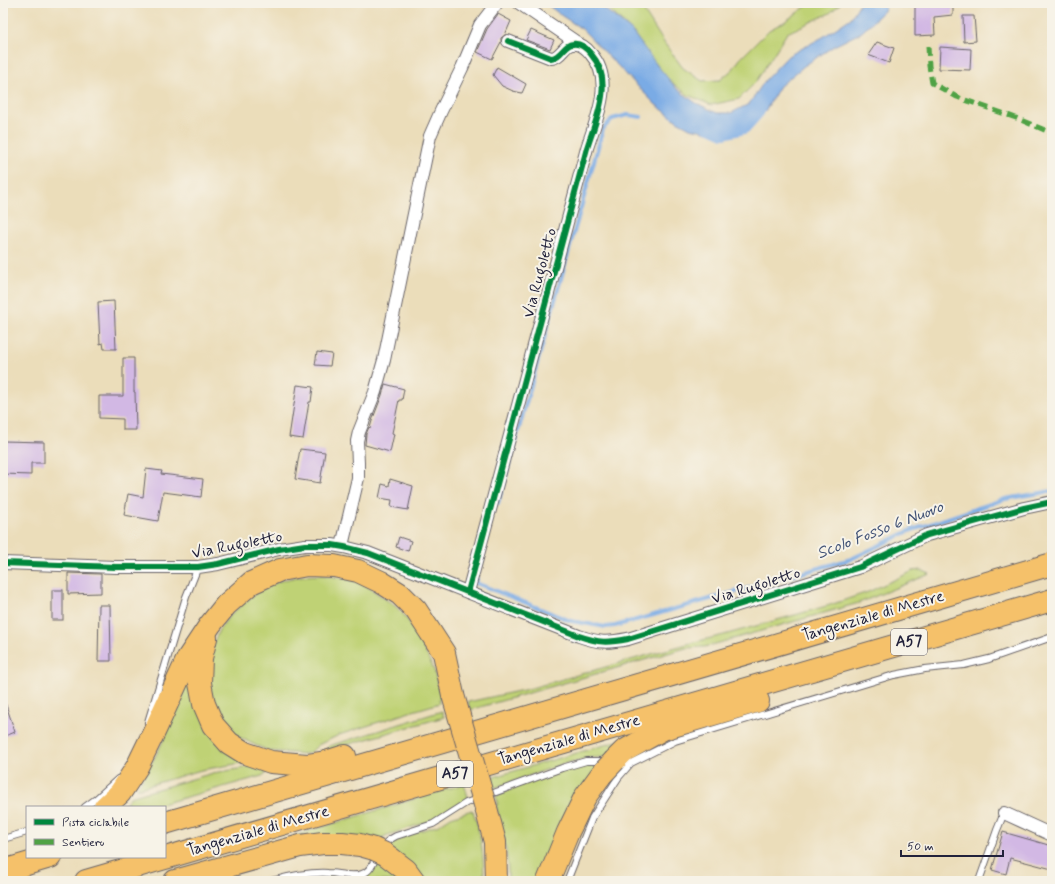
<svg xmlns="http://www.w3.org/2000/svg" width="1055" height="884" font-family="Mynerve,sans-serif">
  <style>
    .green { fill: #bfd275; stroke: #707a58 }
    .water { fill: #7aabe5; stroke: #4e6690 }
    .lines { fill: none; stroke-linecap: round; stroke-linejoin: round }
    .stream { stroke: #7aabe5; stroke-width: 4 }
    .canal { stroke: #7aabe5; stroke-width: 14 }
    .building { fill: #d2b8e4 }
    .service-casing { stroke: #686367; stroke-width: 8 }
    .minor-casing { stroke: #686367; stroke-width: 14 }
    .motorway-casing { stroke: #686367; stroke-width: 24 }
    .service { stroke: #fff; stroke-width: 6 }
    .minor { stroke: #fff; stroke-width: 12 }
    .motorway { stroke: #f5c16b; stroke-width: 22 }
    .motorway-bridge-casing { stroke: #686367; stroke-width: 24; stroke-linecap: butt }
    .motorway-bridge { stroke: #f5c16b; stroke-width: 22 }
    .quiet { stroke: #50a245; stroke-width: 5; stroke-dasharray: 10 5; stroke-linecap: butt }
    .cycleway-casing { stroke: #f7f3e8; stroke-width: 8 }
    .cycleway { stroke: #00873e; stroke-width: 6 }
    .labels { text-anchor: middle; dominant-baseline: central; stroke-width: 4; stroke-linejoin: round; paint-order: stroke }
    .shield { fill: #f7f3e8; stroke: #62616f; stroke-width: 1 }
    .shield-label { font-size: 15px; font-weight: bold; fill: #22223b }
    .street-label { font-size: 16px; fill: #22223b; stroke: #f7f3e8 }
    .water-label { font-size: 17px; font-style: italic; fill: #415276; stroke: #f7f3e8 }
  </style>
  <rect width="100%" height="100%" fill="#f7f3e8"/>
  <filter id="ink" filterUnits="userSpaceOnUse"><feTurbulence type="fractalNoise" baseFrequency=".025" numOctaves="2"/><feDisplacementMap in="SourceGraphic" scale="8" xChannelSelector="R" yChannelSelector="G"/><feConvolveMatrix kernelMatrix="1 2 1 2 8 2 1 2 1" color-interpolation-filters="sRGB"/></filter>
  <filter id="wash" filterUnits="userSpaceOnUse"><feTurbulence type="fractalNoise" baseFrequency=".012" numOctaves="4" result="noise"/><feDisplacementMap in="SourceGraphic" scale="16" xChannelSelector="R" yChannelSelector="G"/><feGaussianBlur stdDeviation="0.9" result="paint"/><feColorMatrix in="noise" values="0 0 0 0 0 0 0 0 0 0 0 0 0 0 0 0 0 1.4 0 .05"/><feComposite in="paint" operator="in"/></filter>
  <g filter="url(#wash)">
    <rect width="100%" height="100%" fill="#ebddba"/>
    <g class="green">
      <path d="M 602,3 L 636,3 L 642,8 L 665,44 L 683,68 L 702,81 L 720,80 L 733,69 L 740,59 L 769,30 L 784,22 L 811,3 L 841,3 L 830,13 L 787,33 L 755,83 L 739,99 L 711,105 L 688,95 L 671,82 L 653,66 L 634,33 Z"/>
      <path d="M 921,570 L 930,574 L 859,603 L 705,647 L 686,648 L 470,710 L 468,702 L 528,689 L 694,642 L 724,635 L 830,605 L 868,592 L 913,571 Z"/>
      <path d="M 321,575 L 349,579 L 364,584 L 395,606 L 403,614 L 414,629 L 422,645 L 434,670 L 441,698 L 439,699 L 440,703 L 413,711 L 339,735 L 318,745 L 311,752 L 305,754 L 270,751 L 255,745 L 239,737 L 227,727 L 221,718 L 207,682 L 213,644 L 219,630 L 230,615 L 256,593 L 268,586 L 283,580 L 301,576 Z"/>
      <path d="M 188,669 L 194,686 L 267,770 L 266,773 L 262,776 L 151,807 L 124,807 L 130,797 L 213,773 L 244,768 L 251,766 L 242,763 L 201,770 L 140,788 L 137,788 L 155,757 L 164,739 Z"/>
      <path d="M 442,711 L 444,717 L 325,751 L 329,746 Z"/>
      <path d="M 626,739 L 606,757 L 588,758 L 563,764 L 494,788 L 490,778 L 622,740 Z"/>
      <path d="M 596,763 L 599,764 L 538,881 L 508,881 C 509,855 502,830 496,805 L 498,804 L 496,796 C 528,783 561,766 596,763 Z"/>
      <path d="M 464,784 L 469,800 L 450,808 L 439,818 L 385,836 L 376,842 L 293,838 L 292,836 Z"/>
      <path d="M 472,810 L 472,812 L 473,811 C 481,834 484,857 484,881 L 422,881 L 388,846 L 393,842 L 416,832 L 439,825 L 451,817 Z"/>
      <path d="M 380,855 L 406,881 L 284,881 L 304,876 L 334,876 L 355,879 C 371,877 374,868 380,855 Z"/>
    </g>
    <path class="water" d="M 545,3 L 597,3 L 631,30 L 657,65 L 677,89 L 696,103 L 717,113 L 731,113 L 749,104 L 766,79 L 788,56 L 823,37 L 851,18 L 860,3 L 887,3 L 884,11 L 862,32 L 834,46 L 804,66 L 780,86 L 765,111 L 740,129 L 713,133 L 690,128 L 677,121 L 655,104 L 582,29 L 562,16 Z"/>
    <g class="lines">
      <g class="stream">
        <path d="M 498,503 L 603,129 L 612,119 L 628,115 L 641,117"/>
        <path d="M 477,579 L 476,583 L 571,621 L 606,627 L 615,626 L 851,559 L 909,531 L 1005,499 L 1052,491"/>
      </g>
      <path class="canal" d="M 706,124 L 724,132 L 744,127 L 758,111"/>
    </g>
    <g id="blocks">
      <g class="building">
        <path d="M 915,3 L 953,3 L 953,15 L 934,17 L 935,35 L 915,36 Z"/>
        <path d="M 498,14 L 511,21 L 505,35 L 501,38 L 501,42 L 492,59 L 477,52 L 487,29 Z"/>
        <path d="M 963,16 L 974,16 L 976,41 L 964,42 Z"/>
        <path d="M 531,30 L 554,40 L 550,49 L 526,40 Z"/>
        <path d="M 877,42 L 894,48 L 889,63 L 868,55 Z"/>
        <path d="M 940,47 L 971,49 L 970,70 L 939,69 Z"/>
        <path d="M 497,67 L 526,84 L 522,93 L 513,91 L 502,86 L 493,75 Z"/>
        <path d="M 114,301 L 116,349 L 104,349 L 103,343 L 100,344 L 98,302 Z"/>
        <path d="M 317,352 L 332,354 L 330,366 L 315,365 Z"/>
        <path d="M 123,358 L 134,358 L 134,392 L 135,392 L 136,430 L 123,430 L 123,419 L 99,418 L 99,396 L 123,396 Z"/>
        <path d="M 385,384 L 404,389 L 402,400 L 399,400 L 392,433 L 394,434 L 390,452 L 365,445 L 366,434 L 369,427 L 370,428 L 372,421 L 382,395 Z"/>
        <path d="M 297,385 L 313,387 L 311,402 L 309,402 L 303,439 L 289,437 Z"/>
        <path d="M 3,441 L 44,442 L 44,463 L 31,463 L 31,475 L 3,474 Z"/>
        <path d="M 300,449 L 325,452 L 320,483 L 295,479 Z"/>
        <path d="M 146,469 L 162,471 L 161,474 L 203,479 L 201,497 L 163,492 L 158,521 L 124,515 L 128,494 L 143,497 Z"/>
        <path d="M 390,479 L 413,486 L 408,510 L 391,507 L 392,500 L 379,498 L 382,484 L 389,486 Z"/>
        <path d="M 399,537 L 411,541 L 408,551 L 396,547 Z"/>
        <path d="M 68,573 L 101,574 L 101,593 L 68,594 Z"/>
        <rect x="52" y="590" width="11" height="30"/>
        <path d="M 99,605 L 110,605 L 111,661 L 98,661 Z"/>
        <path d="M 3,702 L 5,702 L 15,732 L 3,737 Z"/>
        <path d="M 1003,832 L 1052,846 L 1052,869 L 1010,858 L 1006,874 L 992,870 Z"/>
      </g>
    </g>
  </g>
  <g filter="url(#ink)">
    <use href="#blocks" fill-opacity="0" stroke="#686367" stroke-width="1"/>
    <g class="lines">
      <g class="service-casing">
        <g id="service">
          <path d="M 148,722 L 186,597 L 198,567"/>
          <path d="M 85,807 L 96,799 L 118,779"/>
          <path d="M 3,839 L 27,832"/>
          <path d="M 381,847 L 389,840 L 396,836 L 433,824 L 466,803 L 562,768 L 586,761 L 600,761 L 605,766"/>
          <path d="M 271,881 C 290,876 309,872 328,873 C 339,873 351,878 362,874 C 370,872 374,862 377,855"/>
          <path d="M 567,881 L 592,818 L 618,778 L 631,763 L 675,741 L 894,675 L 925,669 L 964,665 L 989,659 L 1052,637"/>
          <path d="M 979,881 L 997,830 L 1004,813"/>
        </g>
      </g>
      <g class="minor-casing">
        <g id="minor">
          <path d="M 519,3 L 579,44"/>
          <path d="M 342,546 L 358,478 L 358,463 L 357,441 L 359,432 L 375,392 L 384,360 L 430,136 L 441,111 L 462,68 L 480,25 L 497,3"/>
          <path d="M 3,563 L 116,567 L 198,567 L 218,564 L 279,549 L 305,545 L 332,545 L 344,547 L 368,553 L 579,636 C 599,643 607,643 628,639 L 860,567 L 927,535 L 1024,508 L 1052,502"/>
          <path d="M 468,592 L 587,148 C 596,119 615,81 591,54 C 587,49 580,43 573,44 C 564,44 561,58 551,58 L 508,41"/>
          <path d="M 1004,813 L 1052,835"/>
        </g>
      </g>
      <g class="motorway-casing">
        <g id="motorway">
          <path d="M 206,638 L 201,658 L 200,683 L 204,704 L 213,725 L 229,743 L 245,753 L 271,762 L 307,765 L 326,762 L 345,756"/>
          <path d="M 615,760 L 624,751 L 663,729 L 758,701"/>
          <path d="M 105,807 L 120,793 L 137,767 L 155,730 L 188,658 L 210,625 L 226,605 L 251,583 L 280,570 L 307,565 L 334,566 L 358,571 L 381,582 L 400,594 L 416,610 L 444,653 L 453,695"/>
          <path d="M 486,808 L 495,842 L 496,881"/>
          <path d="M 165,823 L 1052,564"/>
          <path d="M 385,854 L 406,870 L 414,881"/>
          <path d="M 3,871 L 50,857"/>
          <path d="M 86,881 L 1052,600"/>
          <path d="M 175,881 L 300,846 L 323,843 L 342,843 L 360,845 L 374,849"/>
          <path d="M 548,881 L 568,832 L 585,797 L 601,775"/>
        </g>
      </g>
      <use href="#service" class="service"/>
      <use href="#minor" class="minor"/>
      <use href="#motorway" class="motorway"/>
      <g class="motorway-bridge-casing">
        <g id="motorway-bridge">
          <path d="M 453,695 L 486,808"/>
          <path d="M 601,775 L 615,760"/>
          <path d="M 374,849 L 385,854"/>
        </g>
      </g>
      <use href="#motorway-bridge" class="motorway-bridge"/>
      <path class="quiet" d="M 928,46 L 929,66 L 932,83 L 957,97 L 1016,118 L 1052,133"/>
      <g class="cycleway-casing">
        <g id="cycleway">
          <path d="M 3,563 L 116,567 L 198,567 L 218,564 L 279,549 L 305,545 L 332,545 L 344,547 L 368,553 L 579,636 C 599,643 607,643 628,639 L 860,567 L 927,535 L 1024,508 L 1052,502"/>
          <path d="M 468,592 L 587,148 C 596,119 615,81 591,54 C 587,49 580,43 573,44 C 564,44 561,58 551,58 L 508,41"/>
        </g>
      </g>
      <use href="#cycleway" class="cycleway"/>
    </g>
  </g>
  <g class="labels">
    <g class="shield">
      <rect x="891" y="629" width="36" height="26" rx="3"/>
      <rect x="437" y="761" width="36" height="26" rx="3"/>
    </g>
    <g class="shield-label">
      <text x="909" y="642">A57</text>
      <text x="455" y="774">A57</text>
    </g>
    <g class="street-label">
      <text transform="translate(540 273) rotate(-75)">Via Rugoletto</text>
      <text transform="translate(237 545) rotate(-11)">Via Rugoletto</text>
      <text transform="translate(756 586) rotate(-17)">Via Rugoletto</text>
      <text transform="translate(873 616) rotate(-16)">Tangenziale di Mestre</text>
      <text transform="translate(569 740) rotate(-16)">Tangenziale di Mestre</text>
      <text transform="translate(258 831) rotate(-16)">Tangenziale di Mestre</text>
    </g>
    <g class="water-label">
      <text transform="translate(880 530) rotate(-21)">Scolo Fosso 6 Nuovo</text>
    </g>
  </g>
  <rect width="1055" height="884" fill="none" stroke="#f7f3e8" stroke-width="16"/>
  <rect x="26" y="806" width="140" height="52" fill="#f7f3e8" stroke="#a29fa3"/>
  <rect x="34" y="819" width="20" height="6" fill="#00873e" stroke="#a29fa3"/>
  <text x="62" y="826" font-size="12" fill="#22223b">Pista ciclabile</text>
  <rect x="34" y="839" width="20" height="6" fill="#50a245" stroke="#a29fa3"/>
  <text x="62" y="846" font-size="12" fill="#22223b">Sentiero</text>
  <path d="M901 850v6h102v-6" fill="none" stroke="#22223b" stroke-width="2"/>
  <text x="907" y="850" font-size="12" fill="#22223b" stroke="#f7f3e8" stroke-width="3" paint-order="stroke">50 m</text>
</svg>
